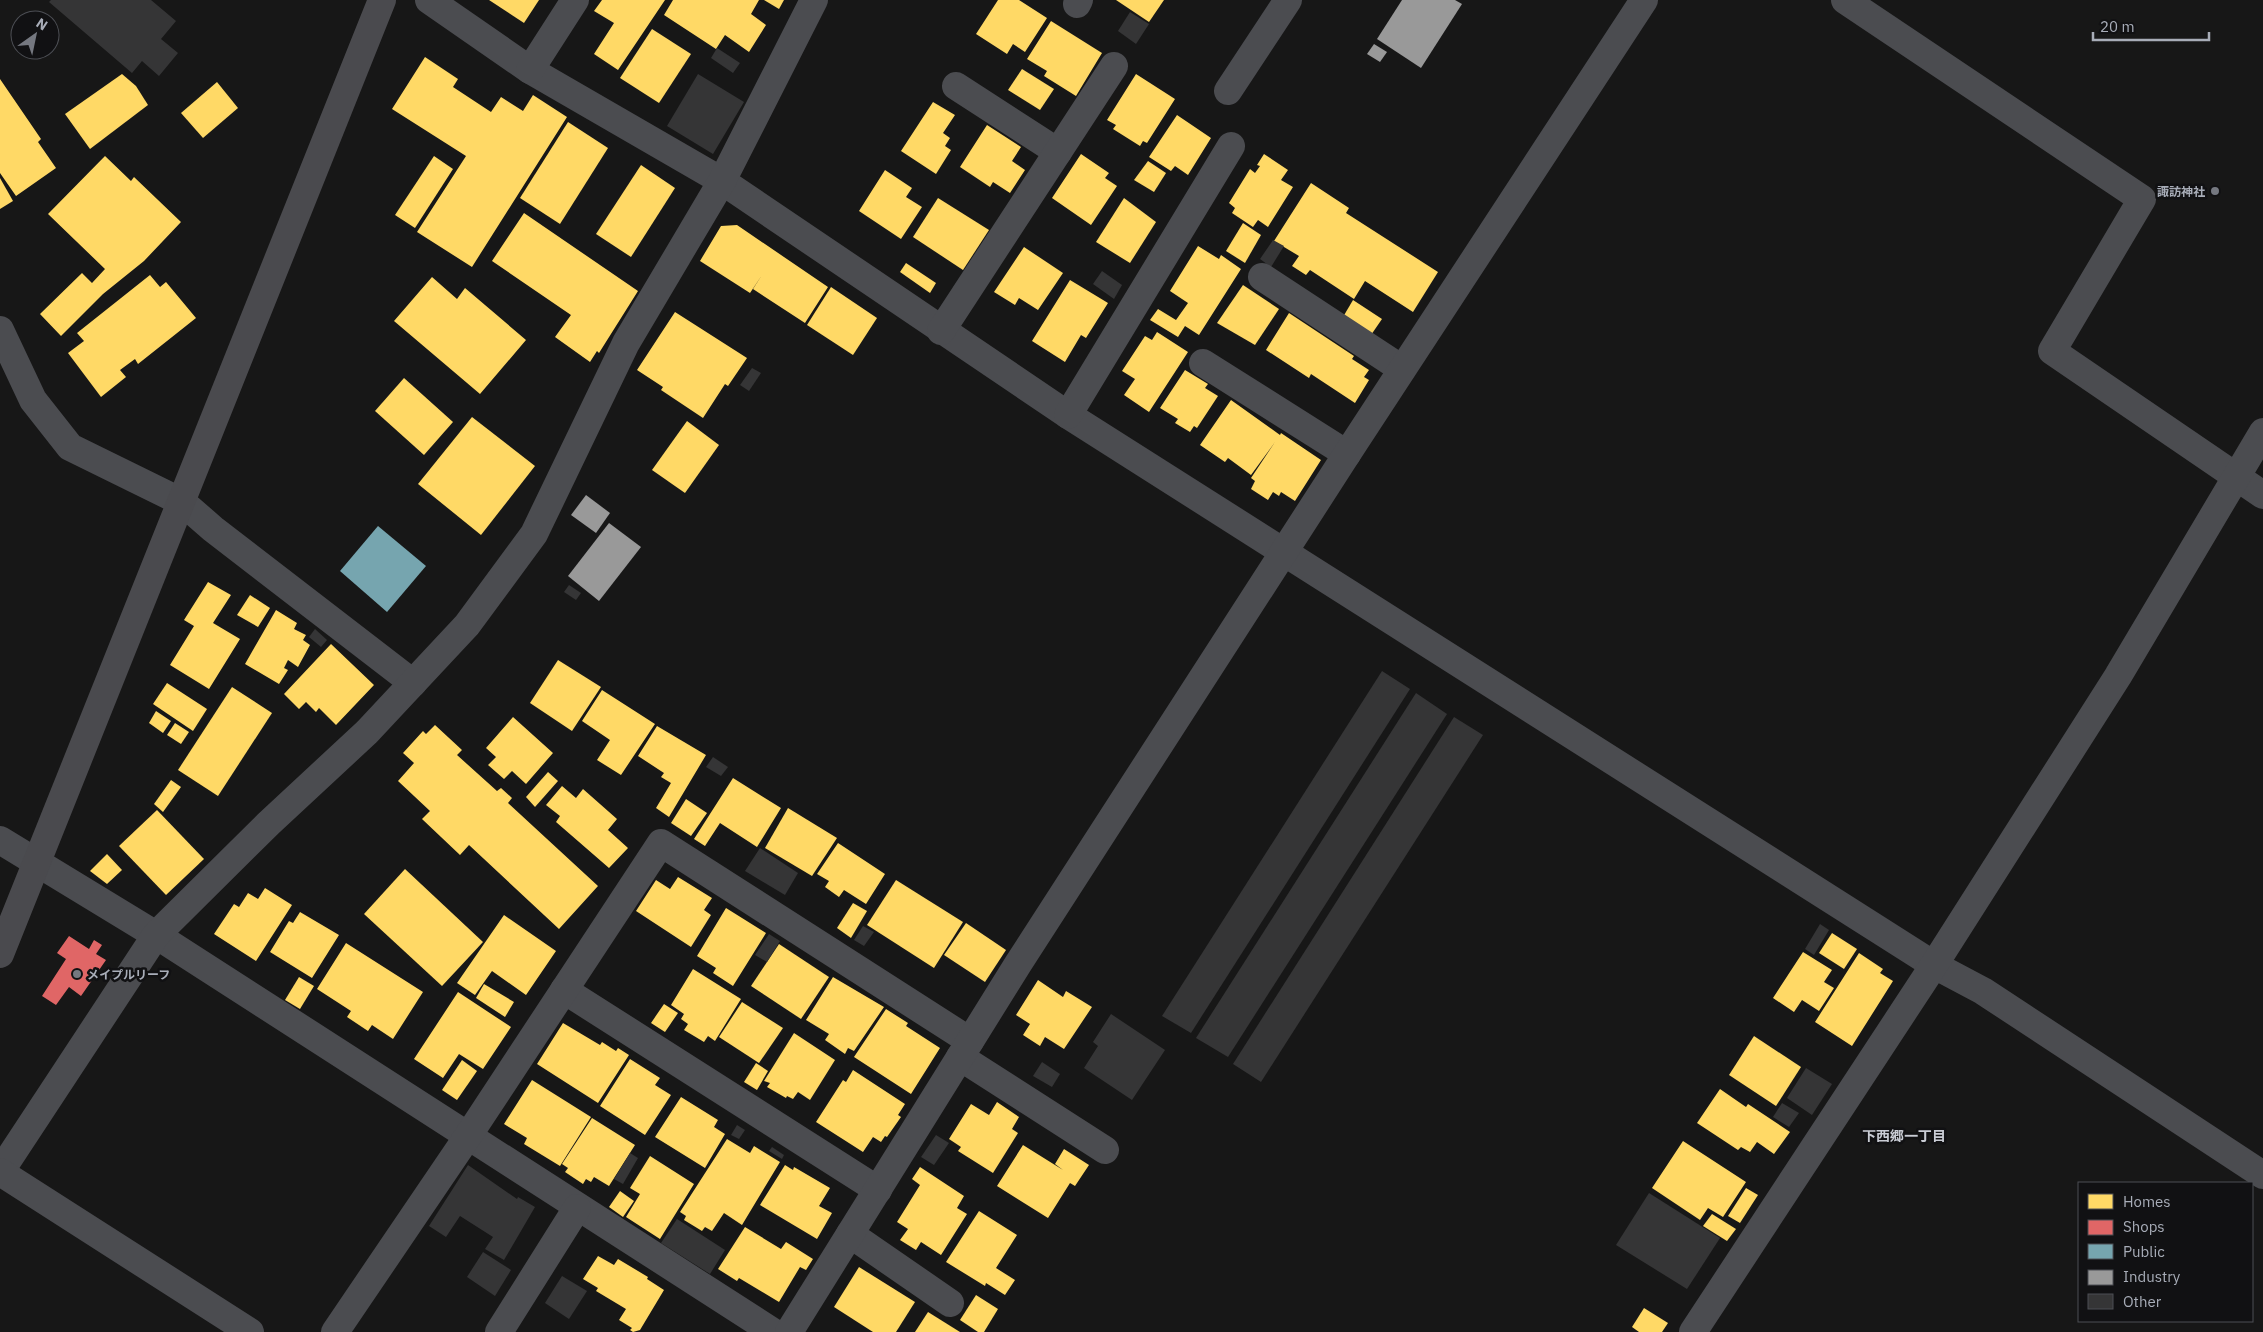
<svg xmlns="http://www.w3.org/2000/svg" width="2263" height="1332" font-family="'IBM Plex Sans','Noto Sans JP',sans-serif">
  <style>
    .homes { fill: #ffd966 }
    .shops { fill: #e06666 }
    .public { fill: #76a5af }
    .industry { fill: #999 }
    .building { fill: #353536 }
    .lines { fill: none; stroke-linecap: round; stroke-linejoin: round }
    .street { stroke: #4b4c50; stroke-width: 28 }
    .secondary { stroke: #4a4a4e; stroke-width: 28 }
    .poi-dot { fill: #757880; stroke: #111113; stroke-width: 2 }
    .labels { text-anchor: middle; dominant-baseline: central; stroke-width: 5; stroke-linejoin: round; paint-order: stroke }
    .poi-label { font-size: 12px; font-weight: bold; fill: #a8adb8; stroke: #111113; text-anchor: end }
    .neighbourhood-label { font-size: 14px; font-weight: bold; fill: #c9ccd4; stroke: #111113 }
  </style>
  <rect width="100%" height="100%" fill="#171717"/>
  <g class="homes">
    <path d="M 489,0 L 539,0 L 524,23 Z"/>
    <path d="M 602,0 L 665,0 L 618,70 L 594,54 L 614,23 L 594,11 Z"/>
    <path d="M 673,0 L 759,0 L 751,14 L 766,25 L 749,52 L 725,35 L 716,49 L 664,15 Z"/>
    <path d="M 764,0 L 784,0 L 779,9 Z"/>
    <path d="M 998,0 L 1019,0 L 1047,18 L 1025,52 L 1013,44 L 1007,54 L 976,34 Z"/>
    <path d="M 1116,0 L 1164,0 L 1149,22 Z"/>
    <path d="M 1051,21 L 1102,53 L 1076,96 L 1044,76 L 1047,71 L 1027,59 Z"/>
    <path d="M 652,29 L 691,54 L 659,103 L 620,78 Z"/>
    <path d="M 425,57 L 458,79 L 453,87 L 491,112 L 501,97 L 523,111 L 533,95 L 567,117 L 472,267 L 417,232 L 466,156 L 392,109 Z"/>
    <path d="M 1022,69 L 1054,89 L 1040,110 L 1008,90 Z"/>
    <path d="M 122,74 L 136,86 L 148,105 L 90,149 L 65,114 Z"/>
    <path d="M 1136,74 L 1175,99 L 1147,143 L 1143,141 L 1140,146 L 1113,129 L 1116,125 L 1107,120 Z"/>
    <path d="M 0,79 L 41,139 L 38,142 L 56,168 L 16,196 L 0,173 Z"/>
    <path d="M 217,82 L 238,108 L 203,138 L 181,113 Z"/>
    <path d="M 933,102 L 955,115 L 943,133 L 950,138 L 945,146 L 951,150 L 936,174 L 901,151 Z"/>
    <path d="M 1177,115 L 1211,138 L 1188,175 L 1175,166 L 1171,171 L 1149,157 Z"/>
    <path d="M 568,122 L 608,148 L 560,224 L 520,198 Z"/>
    <path d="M 987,125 L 1021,147 L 1012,161 L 1025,170 L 1010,193 L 993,182 L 990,187 L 960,167 Z"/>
    <path d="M 1081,154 L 1109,173 L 1105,178 L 1117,186 L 1091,225 L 1052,198 Z"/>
    <path d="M 1264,154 L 1288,170 L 1281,180 L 1293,187 L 1268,227 L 1258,220 L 1253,227 L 1232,213 L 1235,208 L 1229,203 L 1250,169 L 1255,173 L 1260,166 L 1257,165 Z"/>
    <path d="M 105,156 L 131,181 L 134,177 L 181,222 L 144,261 L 103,294 L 61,336 L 40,314 L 82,273 L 92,283 L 105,269 L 48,214 Z"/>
    <path d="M 434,156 L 453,169 L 415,228 L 395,215 Z"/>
    <path d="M 1148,161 L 1166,173 L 1154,192 L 1134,180 Z"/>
    <path d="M 641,165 L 675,188 L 631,257 L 596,234 Z"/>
    <path d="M 885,170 L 912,188 L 906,197 L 922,207 L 901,239 L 859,211 Z"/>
    <path d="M 0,178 L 13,201 L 0,209 Z"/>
    <path d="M 1311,183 L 1349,208 L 1346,213 L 1438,272 L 1413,312 L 1365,281 L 1354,299 L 1310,270 L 1306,275 L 1292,266 L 1299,256 L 1274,241 Z"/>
    <path d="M 938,198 L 989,230 L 963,270 L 913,237 Z"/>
    <path d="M 1124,198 L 1156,222 L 1130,263 L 1096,242 Z"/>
    <path d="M 524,213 L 638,291 L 599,353 L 597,351 L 590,362 L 555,337 L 571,315 L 492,261 Z"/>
    <path d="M 1243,223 L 1261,235 L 1245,263 L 1226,251 Z"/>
    <path d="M 737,225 L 828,287 L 805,323 L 753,289 L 762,275 L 750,293 L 700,261 L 721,226 Z"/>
    <path d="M 1198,246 L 1219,259 L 1221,255 L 1241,269 L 1199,335 L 1185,326 L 1178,337 L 1150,320 L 1158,309 L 1176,320 L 1188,303 L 1170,291 Z"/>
    <path d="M 1024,247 L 1063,273 L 1038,310 L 1019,298 L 1015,305 L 994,292 Z"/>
    <path d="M 906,263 L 936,283 L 930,293 L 900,272 Z"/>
    <path d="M 150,275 L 160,287 L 166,282 L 196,318 L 138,364 L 135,359 L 120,370 L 126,377 L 101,397 L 68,353 L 84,341 L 77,333 Z"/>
    <path d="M 432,277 L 457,299 L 465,288 L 526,340 L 480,394 L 394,321 Z"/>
    <path d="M 1070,280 L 1108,303 L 1086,338 L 1081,335 L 1065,362 L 1032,341 Z"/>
    <path d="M 1243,285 L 1279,309 L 1255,345 L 1217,323 Z"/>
    <path d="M 831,287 L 877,318 L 853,355 L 807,325 Z"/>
    <path d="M 1353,300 L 1382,319 L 1371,335 L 1343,317 Z"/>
    <path d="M 675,312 L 747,358 L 728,386 L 725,384 L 703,418 L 661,390 L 663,387 L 637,370 Z"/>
    <path d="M 1289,313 L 1354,356 L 1352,359 L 1369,370 L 1364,377 L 1369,380 L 1355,403 L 1311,374 L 1309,378 L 1266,350 Z"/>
    <path d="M 1157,332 L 1188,352 L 1149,412 L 1124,395 L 1135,379 L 1122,371 L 1145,336 L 1152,340 Z"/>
    <path d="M 1185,370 L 1208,384 L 1205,388 L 1218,396 L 1197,428 L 1194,426 L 1190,432 L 1175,423 L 1178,419 L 1160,408 Z"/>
    <path d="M 404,378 L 453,422 L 424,455 L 375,411 Z"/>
    <path d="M 1231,400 L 1280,435 L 1281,433 L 1321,460 L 1295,501 L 1281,492 L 1279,496 L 1273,492 L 1268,500 L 1251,489 L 1255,481 L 1251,478 L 1275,442 L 1251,475 L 1228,458 L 1225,462 L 1200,445 Z"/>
    <path d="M 472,417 L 535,466 L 481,535 L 418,484 Z"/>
    <path d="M 687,421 L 719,445 L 685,493 L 652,470 Z"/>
    <path d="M 208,582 L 231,595 L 213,623 L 240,639 L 209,689 L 170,665 L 194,626 L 184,620 Z"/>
    <path d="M 250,595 L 270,608 L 258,627 L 237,615 Z"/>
    <path d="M 276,610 L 297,623 L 294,629 L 306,635 L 303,640 L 310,645 L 298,667 L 288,660 L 284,668 L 288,670 L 279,684 L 245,664 Z"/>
    <path d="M 331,644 L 374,685 L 336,725 L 319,708 L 316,712 L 306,702 L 299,709 L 284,694 Z"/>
    <path d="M 558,660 L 601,687 L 572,731 L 530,703 Z"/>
    <path d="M 167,683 L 207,709 L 193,731 L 153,704 Z"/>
    <path d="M 232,687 L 272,713 L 218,796 L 178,770 Z"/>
    <path d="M 602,690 L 655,724 L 621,775 L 597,760 L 610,740 L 582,721 Z"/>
    <path d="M 156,711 L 171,721 L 163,733 L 149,723 Z"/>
    <path d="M 513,717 L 553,753 L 526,784 L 512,771 L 504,779 L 488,765 L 496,757 L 486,748 Z"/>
    <path d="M 175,723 L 189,732 L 181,744 L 167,735 Z"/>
    <path d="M 435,725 L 462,750 L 457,755 L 497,791 L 501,788 L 512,798 L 508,803 L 598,886 L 559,929 L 469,845 L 460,855 L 422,819 L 430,811 L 398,781 L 414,763 L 403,753 L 423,731 L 426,734 Z"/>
    <path d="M 657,726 L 706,755 L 669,817 L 656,808 L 671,783 L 661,777 L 664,773 L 638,756 Z"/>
    <path d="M 548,772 L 558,781 L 535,807 L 526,797 Z"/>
    <path d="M 733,778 L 781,808 L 757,847 L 720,823 L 705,846 L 694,839 Z"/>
    <path d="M 171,780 L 181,787 L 163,812 L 154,804 Z"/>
    <path d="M 562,786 L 576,798 L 583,789 L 617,819 L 603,836 L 608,830 L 628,848 L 609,868 L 556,822 L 560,816 L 546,805 Z"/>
    <path d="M 686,799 L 707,813 L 691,836 L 671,823 Z"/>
    <path d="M 788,808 L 837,838 L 812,876 L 765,848 Z"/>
    <path d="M 157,810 L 204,859 L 166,895 L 119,846 Z"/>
    <path d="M 838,843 L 885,874 L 866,904 L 844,890 L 839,897 L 825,887 L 829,881 L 817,874 Z"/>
    <path d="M 107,854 L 122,870 L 107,884 L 90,871 Z"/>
    <path d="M 405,869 L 483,942 L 442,986 L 364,914 Z"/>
    <path d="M 678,877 L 712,898 L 704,910 L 711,915 L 691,947 L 636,911 L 656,880 L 670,889 Z"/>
    <path d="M 896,880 L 963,922 L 934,968 L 867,925 Z"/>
    <path d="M 265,888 L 292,905 L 256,961 L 214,934 L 234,904 L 239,907 L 248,893 L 258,899 Z"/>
    <path d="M 853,903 L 867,911 L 851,938 L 837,928 Z"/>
    <path d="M 726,908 L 766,933 L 733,986 L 713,973 L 716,968 L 697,956 Z"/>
    <path d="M 300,912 L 339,935 L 312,978 L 270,952 L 289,921 L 293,923 Z"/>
    <path d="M 504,915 L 556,951 L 526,995 L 492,971 L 475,995 L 457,983 Z"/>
    <path d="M 966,923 L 1006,950 L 985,982 L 944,955 Z"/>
    <path d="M 1832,933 L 1857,949 L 1844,969 L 1819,953 Z"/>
    <path d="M 346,943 L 423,992 L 393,1039 L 372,1025 L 368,1031 L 347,1017 L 351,1011 L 317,989 Z"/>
    <path d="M 779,944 L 829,977 L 801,1019 L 751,986 Z"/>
    <path d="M 1803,952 L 1832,970 L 1824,982 L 1834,988 L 1819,1011 L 1802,1000 L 1794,1012 L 1773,998 Z"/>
    <path d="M 1859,953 L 1883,969 L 1880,973 L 1893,981 L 1852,1046 L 1815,1022 Z"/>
    <path d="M 693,969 L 741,999 L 715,1041 L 708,1036 L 704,1042 L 684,1030 L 688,1024 L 681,1019 L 684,1014 L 671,1005 Z"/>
    <path d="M 299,977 L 314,986 L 300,1009 L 285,1000 Z"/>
    <path d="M 833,977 L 884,1007 L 854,1051 L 848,1048 L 845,1054 L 825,1040 L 829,1034 L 806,1020 Z"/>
    <path d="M 1038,980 L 1063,997 L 1066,991 L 1092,1007 L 1064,1049 L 1045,1037 L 1040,1046 L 1023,1035 L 1030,1024 L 1016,1015 Z"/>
    <path d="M 484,984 L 514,1002 L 505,1017 L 476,998 Z"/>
    <path d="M 458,992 L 511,1027 L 483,1069 L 459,1054 L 443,1078 L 414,1059 Z"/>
    <path d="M 742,1002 L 783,1028 L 759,1063 L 719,1037 Z"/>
    <path d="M 664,1004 L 678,1013 L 665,1032 L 651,1023 Z"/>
    <path d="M 886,1009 L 908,1023 L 906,1026 L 940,1048 L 911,1094 L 854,1057 Z"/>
    <path d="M 563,1023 L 600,1045 L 602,1042 L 616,1051 L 618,1048 L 629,1055 L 598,1103 L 537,1064 Z"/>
    <path d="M 794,1033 L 835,1060 L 810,1100 L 798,1092 L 793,1099 L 787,1096 L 786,1098 L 767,1087 L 770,1083 L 764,1081 Z"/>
    <path d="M 1754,1036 L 1801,1067 L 1776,1106 L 1729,1075 Z"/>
    <path d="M 630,1059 L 660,1078 L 655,1085 L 671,1095 L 645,1135 L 600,1106 Z"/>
    <path d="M 462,1060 L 477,1071 L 457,1100 L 442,1090 Z"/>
    <path d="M 756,1063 L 768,1071 L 757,1090 L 744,1082 Z"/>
    <path d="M 853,1070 L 905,1104 L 898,1115 L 901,1117 L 887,1137 L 885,1136 L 881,1142 L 873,1137 L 863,1152 L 816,1122 L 843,1080 L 846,1082 Z"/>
    <path d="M 532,1080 L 591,1117 L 560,1166 L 524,1144 L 527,1138 L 504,1124 Z"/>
    <path d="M 1720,1089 L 1746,1107 L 1748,1104 L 1790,1132 L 1774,1154 L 1757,1142 L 1750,1152 L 1741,1147 L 1738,1150 L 1697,1123 Z"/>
    <path d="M 681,1097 L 718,1120 L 714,1127 L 725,1134 L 705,1168 L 655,1137 Z"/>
    <path d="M 997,1102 L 1019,1117 L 1012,1129 L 1018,1133 L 993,1173 L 958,1151 L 961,1147 L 949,1139 L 971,1104 L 989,1115 Z"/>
    <path d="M 592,1118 L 635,1145 L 609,1186 L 594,1177 L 591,1182 L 586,1179 L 583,1184 L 565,1172 L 568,1168 L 562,1164 Z"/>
    <path d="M 727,1139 L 750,1153 L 754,1146 L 780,1162 L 742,1225 L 724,1213 L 712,1231 L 705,1227 L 702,1231 L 684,1220 L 686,1216 L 680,1212 Z"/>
    <path d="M 1683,1141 L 1746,1182 L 1723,1217 L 1708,1208 L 1700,1220 L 1652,1188 Z"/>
    <path d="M 1023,1145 L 1063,1170 L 1055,1164 L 1064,1149 L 1089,1165 L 1075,1186 L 1070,1183 L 1048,1218 L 997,1186 Z"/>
    <path d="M 650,1156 L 694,1184 L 660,1239 L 626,1217 L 640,1194 L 630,1188 Z"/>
    <path d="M 785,1165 L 793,1170 L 794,1167 L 830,1188 L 819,1206 L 832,1213 L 817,1239 L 760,1205 Z"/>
    <path d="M 920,1167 L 964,1196 L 957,1208 L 967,1214 L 941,1255 L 921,1242 L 916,1250 L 900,1240 L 908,1229 L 897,1222 L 920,1185 L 912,1179 Z"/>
    <path d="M 1746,1188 L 1758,1195 L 1740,1223 L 1728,1216 Z"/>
    <path d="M 620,1191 L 634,1201 L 623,1217 L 609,1207 Z"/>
    <path d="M 979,1211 L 1017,1235 L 996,1268 L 1015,1280 L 1005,1295 L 986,1283 L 985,1286 L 946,1262 Z"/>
    <path d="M 1712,1214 L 1736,1229 L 1727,1241 L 1703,1226 Z"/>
    <path d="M 745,1227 L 781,1249 L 786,1242 L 813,1259 L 806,1270 L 800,1267 L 779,1302 L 739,1278 L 737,1281 L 718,1269 Z"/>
    <path d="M 598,1256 L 614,1265 L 618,1259 L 648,1277 L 647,1279 L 664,1290 L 640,1330 L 633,1332 L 630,1330 L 632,1328 L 619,1320 L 626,1309 L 596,1291 L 598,1288 L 583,1279 Z"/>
    <path d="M 859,1267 L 915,1302 L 896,1332 L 873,1332 L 834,1307 Z"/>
    <path d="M 976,1295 L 998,1309 L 984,1332 L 978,1332 L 960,1320 Z"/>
    <path d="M 1644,1308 L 1668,1323 L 1662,1332 L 1639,1332 L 1632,1327 Z"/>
    <path d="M 928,1312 L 960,1332 L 915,1332 Z"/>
  </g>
  <path class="shops" d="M 69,936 L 89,949 L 94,940 L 102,945 L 96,954 L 106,960 L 81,996 L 69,987 L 56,1005 L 42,996 L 66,959 L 57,953 Z"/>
  <path class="public" d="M 378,526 L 426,566 L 387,612 L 340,571 Z"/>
  <g class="industry">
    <path d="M 1402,0 L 1455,0 L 1462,4 L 1421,68 L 1377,39 Z"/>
    <path d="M 1374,44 L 1387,52 L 1380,62 L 1367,54 Z"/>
    <path d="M 586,495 L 610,513 L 596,533 L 571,515 Z"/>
    <path d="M 609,523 L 641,547 L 599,601 L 568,576 Z"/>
  </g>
  <g class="building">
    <path d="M 51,0 L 151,0 L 176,21 L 161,39 L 178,53 L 159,76 L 142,61 L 132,73 L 49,2 Z"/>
    <path d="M 1130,12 L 1149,24 L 1136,44 L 1118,31 Z"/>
    <path d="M 717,48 L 740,63 L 733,73 L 711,58 Z"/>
    <path d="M 698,74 L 744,102 L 713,154 L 667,126 Z"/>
    <path d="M 1273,240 L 1284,246 L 1271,267 L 1260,259 Z"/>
    <path d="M 1102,271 L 1122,285 L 1114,299 L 1093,284 Z"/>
    <path d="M 752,368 L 761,373 L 749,391 L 740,385 Z"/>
    <path d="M 569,585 L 581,593 L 576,600 L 564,592 Z"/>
    <path d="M 315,629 L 327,640 L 321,647 L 309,637 Z"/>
    <path d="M 1382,671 L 1410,689 L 1191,1033 L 1162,1016 Z"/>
    <path d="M 1416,693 L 1447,714 L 1228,1057 L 1196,1038 Z"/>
    <path d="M 1454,717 L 1483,735 L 1261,1082 L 1233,1064 Z"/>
    <path d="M 713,757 L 728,767 L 721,776 L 706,767 Z"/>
    <path d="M 760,848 L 798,873 L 785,895 L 745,871 Z"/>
    <path d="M 1820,924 L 1829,930 L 1814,955 L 1805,949 Z"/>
    <path d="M 863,926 L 874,932 L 864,946 L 854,940 Z"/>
    <path d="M 769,934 L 780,941 L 767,962 L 755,955 Z"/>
    <path d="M 1111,1014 L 1165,1050 L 1132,1100 L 1084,1068 L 1098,1046 L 1093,1042 Z"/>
    <path d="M 1042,1062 L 1060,1074 L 1052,1087 L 1033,1076 Z"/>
    <path d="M 1806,1068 L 1832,1084 L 1812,1115 L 1787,1098 Z"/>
    <path d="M 1782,1103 L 1799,1113 L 1789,1127 L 1773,1117 Z"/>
    <path d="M 737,1125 L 745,1130 L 739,1139 L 731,1135 Z"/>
    <path d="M 936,1135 L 949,1143 L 934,1165 L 921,1157 Z"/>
    <path d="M 772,1147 L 784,1155 L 782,1159 L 769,1151 Z"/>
    <path d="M 630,1153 L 638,1158 L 623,1184 L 614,1179 Z"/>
    <path d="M 468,1165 L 517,1199 L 518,1197 L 535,1207 L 504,1260 L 485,1249 L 493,1237 L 460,1216 L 446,1237 L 429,1226 Z"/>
    <path d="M 1649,1193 L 1720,1238 L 1687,1289 L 1616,1245 Z"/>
    <path d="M 677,1219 L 725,1250 L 710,1274 L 661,1243 Z"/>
    <path d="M 483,1252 L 511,1270 L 495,1296 L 467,1277 Z"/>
    <path d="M 562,1276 L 587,1291 L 569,1319 L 545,1303 Z"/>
  </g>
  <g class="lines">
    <g class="street">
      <path d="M 429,0 L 530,70 L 722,181 L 1068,415 L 1934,965 L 1983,991 L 2263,1175"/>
      <path d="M 1845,0 L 2142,199 L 2052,351 L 2263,495"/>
      <path d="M 1077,4 L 1079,0"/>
      <path d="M 530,70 L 575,0"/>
      <path d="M 956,86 L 1058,152"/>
      <path d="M 1228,91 L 1288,0"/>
      <path d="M 1262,277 L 1402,369"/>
      <path d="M 0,330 L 33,400 L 70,447 L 182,502 L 213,529 L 413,683"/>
      <path d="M 941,331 L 1114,66"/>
      <path d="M 1203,363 L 1347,454"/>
      <path d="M 1068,415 L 1231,146"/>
      <path d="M 0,840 L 156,935 L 773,1332"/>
      <path d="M 564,990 L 878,1190"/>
      <path d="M 960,1057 L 1105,1150"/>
      <path d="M 0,1172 L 156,935 L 268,824 L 367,732 L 467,625 L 534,534 L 626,343 L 722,181 L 814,0"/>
      <path d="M 0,1172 L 250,1332"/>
      <path d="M 850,1234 L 950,1303"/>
      <path d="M 335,1332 L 468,1136 L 661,843 L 970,1041"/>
      <path d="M 499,1332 L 577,1208"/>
      <path d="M 789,1332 L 1018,964 L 1347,454 L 1644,0"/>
      <path d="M 1693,1332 L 1934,965 L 2118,676 L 2263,432"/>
    </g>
    <path class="secondary" d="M 0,954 L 382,0"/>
  </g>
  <g class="poi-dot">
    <circle cx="2215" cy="191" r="5"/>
    <circle cx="77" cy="974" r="5"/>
  </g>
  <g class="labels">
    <g class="poi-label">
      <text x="2205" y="191">諏訪神社</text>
      <text x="87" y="974" text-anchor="start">メイプルリーフ</text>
    </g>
    <g class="neighbourhood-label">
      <text x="1904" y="1136">下西郷一丁目</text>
    </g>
  </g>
  <rect x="2078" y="1182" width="175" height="140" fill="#111113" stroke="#4d4f55"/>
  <rect x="2088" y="1194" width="25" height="15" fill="#ffd966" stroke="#4d4f55"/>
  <text x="2123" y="1207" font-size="15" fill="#a8adb8">Homes</text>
  <rect x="2088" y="1220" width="25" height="15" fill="#e06666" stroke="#4d4f55"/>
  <text x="2123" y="1232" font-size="15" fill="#a8adb8">Shops</text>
  <rect x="2088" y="1244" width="25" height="15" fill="#76a5af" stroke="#4d4f55"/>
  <text x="2123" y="1257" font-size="15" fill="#a8adb8">Public</text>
  <rect x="2088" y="1270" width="25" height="15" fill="#999999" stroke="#4d4f55"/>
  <text x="2123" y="1282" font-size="15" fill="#a8adb8">Industry</text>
  <rect x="2088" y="1294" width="25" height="15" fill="#353536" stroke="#4d4f55"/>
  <text x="2123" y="1307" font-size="15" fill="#a8adb8">Other</text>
  <g transform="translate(35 35) rotate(33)"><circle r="24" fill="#111113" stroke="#4d4f55"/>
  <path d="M0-4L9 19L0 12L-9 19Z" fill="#757880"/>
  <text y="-8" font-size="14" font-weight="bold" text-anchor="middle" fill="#a8adb8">N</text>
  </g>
  <path d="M2093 32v8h116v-8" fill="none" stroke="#a8adb8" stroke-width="2.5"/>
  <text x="2100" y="32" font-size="15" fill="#a8adb8" stroke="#111113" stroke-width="4" paint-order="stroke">20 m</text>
</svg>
